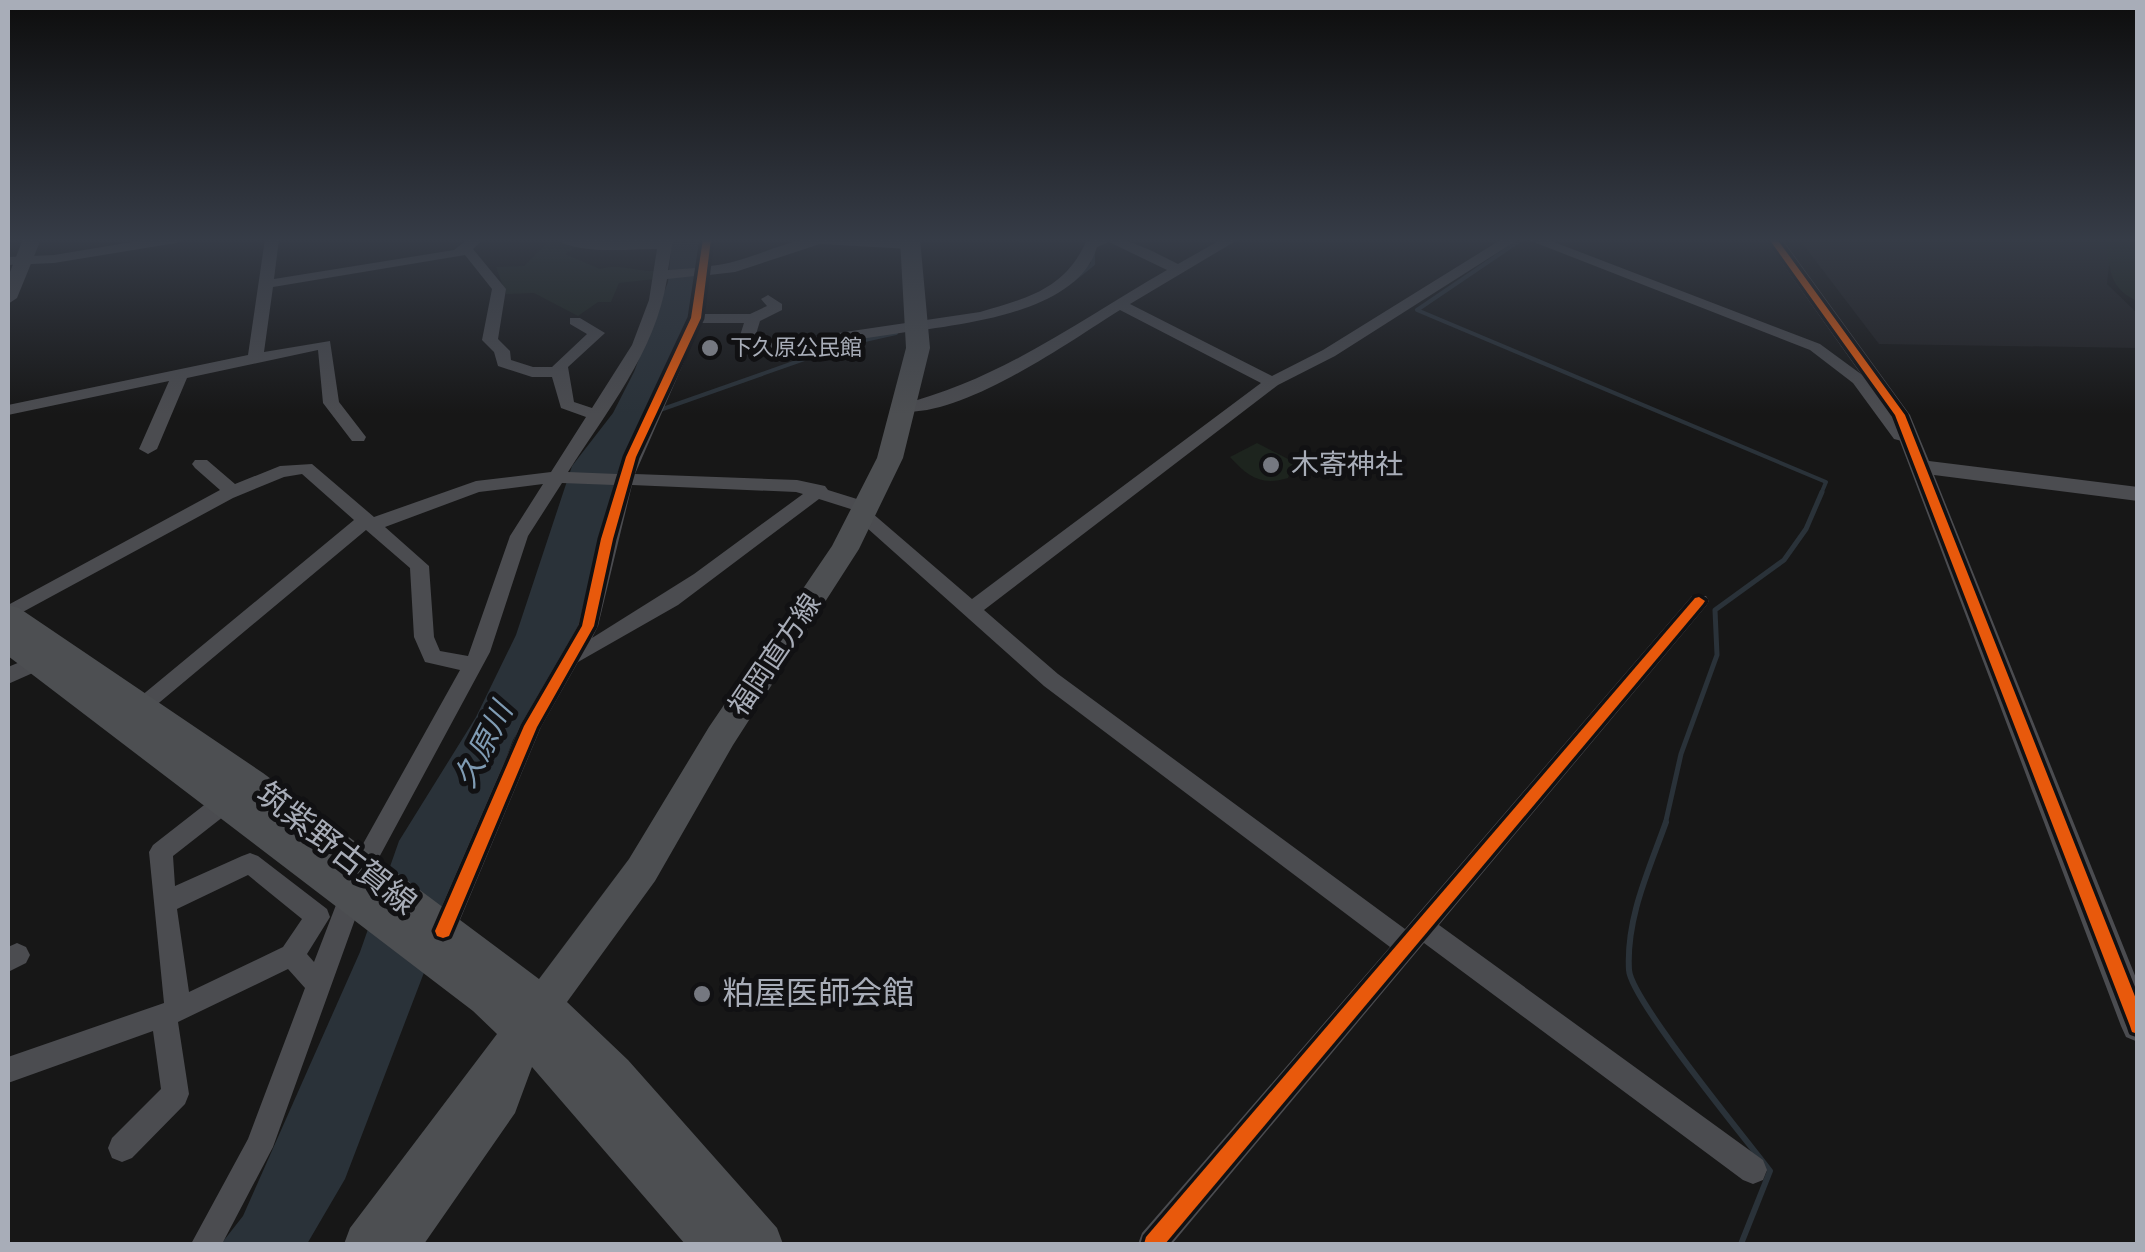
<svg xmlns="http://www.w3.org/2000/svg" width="2145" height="1252" font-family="'Source Sans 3','Noto Sans JP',sans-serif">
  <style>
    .built { fill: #212123 }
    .green { fill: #1d241e }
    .water { fill: #2a3239 }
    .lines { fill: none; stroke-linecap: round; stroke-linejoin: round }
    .stream-far2 { stroke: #2a3239; stroke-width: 4 }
    .stream-far1 { stroke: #2a3239; stroke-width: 5 }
    .stream { stroke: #2a3239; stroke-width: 6 }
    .minor { fill: #4b4c50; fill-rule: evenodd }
    .tertiary { fill: #4b4c50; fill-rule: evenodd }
    .primary { fill: #4d4f52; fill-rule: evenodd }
    .cycleway-casing { stroke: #111113; stroke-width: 7 }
    .cycleway { fill: #e8590c; fill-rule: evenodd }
    .poi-dot { fill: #757880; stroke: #111113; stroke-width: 4 }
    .labels { text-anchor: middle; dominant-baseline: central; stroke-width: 10; stroke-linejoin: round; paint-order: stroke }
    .far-poi-label { font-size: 22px; fill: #a8adb8; stroke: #111113; text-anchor: start }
    .poi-label { font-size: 28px; fill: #a8adb8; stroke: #111113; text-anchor: start }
    .street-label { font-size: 28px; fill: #a8adb8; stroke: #111113 }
    .water-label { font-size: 30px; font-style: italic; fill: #7f9bb3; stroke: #111113 }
    .near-street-label { font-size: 32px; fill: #a8adb8; stroke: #111113 }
    .near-poi-label { font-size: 32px; fill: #a8adb8; stroke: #111113; text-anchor: start }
  </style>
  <rect width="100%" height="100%" fill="#171717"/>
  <path class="built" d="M 1799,239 L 2112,239 L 2107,284 L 2137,313 L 2137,348 L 1879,344 Z"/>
  <g class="green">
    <path d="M 2105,239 L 2137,239 L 2137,301 C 2107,287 2111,268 2105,239 Z"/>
    <path d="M 550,240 L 578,246 L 565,254 L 600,269 C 619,263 637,272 658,271 L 655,279 L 619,283 L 611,302 L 598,302 L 578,316 L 534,293 L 506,294 L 496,267 L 524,266 Z"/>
    <path d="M 1257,443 L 1294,462 L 1288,478 C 1261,486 1248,477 1230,457 Z"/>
  </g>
  <path class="water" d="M 672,239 L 703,239 L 691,323 L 616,486 L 575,637 L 513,740 L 345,1179 L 307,1244 L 221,1244 L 243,1216 L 360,952 L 399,841 L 476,717 L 516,635 L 572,466 L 613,413 L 634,372 L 668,282 Z"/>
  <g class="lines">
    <g class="stream-far2">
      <path d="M 1522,239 L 1417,310 L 1826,482 L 1821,494"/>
      <path d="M 1073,280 L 1093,264 L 1093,239"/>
      <path d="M 660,410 L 847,344 L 896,333"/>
    </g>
    <path class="stream-far1" d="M 1665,825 L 1681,754 L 1717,655 L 1715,610 L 1784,560 L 1806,529 L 1822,492"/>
    <path class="stream" d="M 1666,822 C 1649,870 1626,918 1629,970 C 1631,1000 1746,1139 1770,1171 L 1741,1244"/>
    <g class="minor">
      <path d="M 150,239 L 183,239 L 176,243 L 54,263 L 8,265 L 8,257 L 54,255 Z"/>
      <path d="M 265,239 L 279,239 L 274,279 L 454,250 L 468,239 L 484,239 L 473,249 L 506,289 L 498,339 L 510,351 L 511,360 L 533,367 L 552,367 L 587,334 L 570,324 L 570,318 L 580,318 L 605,333 L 568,367 L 574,402 L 592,408 L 632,345 L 649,300 L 657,249 C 627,249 581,255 554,239 L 673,239 L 668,270 L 696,268 L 700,239 L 714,239 L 710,266 C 745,263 775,244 808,239 C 829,236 901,235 917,245 L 910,249 L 820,244 L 735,272 L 709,275 L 704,314 L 750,314 L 767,306 L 761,299 L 768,295 L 782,304 L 782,310 L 760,321 L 753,344 L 764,344 L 980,312 C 1027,298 1064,290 1086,242 C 1118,230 1149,250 1178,264 L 1222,239 L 1239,239 L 1130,304 L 1272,376 L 1323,350 L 1502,239 L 1519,239 L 1335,356 L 1278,385 L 984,610 L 1058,674 L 1405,929 L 1692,596 L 1706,596 L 1709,601 L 1706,606 L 1439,925 L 1763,1160 L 1767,1170 L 1763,1180 L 1753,1184 L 1743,1180 L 1424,943 L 1172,1244 L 1138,1244 L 1142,1233 L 1390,947 L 1044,686 L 857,519 L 854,515 L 857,511 L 819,499 L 678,605 L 578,662 L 541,727 L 452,939 L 443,942 L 434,939 L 431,931 L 520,726 L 578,626 L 614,485 L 562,483 L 528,536 L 490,652 L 369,876 L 361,879 L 353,876 L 349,869 L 460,670 L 425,662 L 414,637 L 410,568 L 366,530 L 148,712 L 132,712 L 129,706 L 354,520 L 302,474 L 284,477 L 233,498 L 8,620 L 8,605 L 220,490 L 195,468 L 192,464 L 195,460 L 207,460 L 235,484 L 280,466 L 312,464 L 374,517 L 476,481 L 551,472 L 586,417 L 561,408 L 552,377 L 532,377 L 498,366 L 494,352 L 482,340 L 492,289 L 465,255 L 273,287 L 264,352 L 330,341 L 339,402 L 366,437 L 364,441 L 352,441 L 323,403 L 318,350 L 187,378 L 157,449 L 148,454 L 139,449 L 169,381 L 8,415 L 8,405 L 248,355 ZM 1109,242 L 1167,270 C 1078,321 1001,380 899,405 L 899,411 C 959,420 1069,342 1120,310 L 1261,383 L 972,599 L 872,513 L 876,508 L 873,504 L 828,490 L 825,486 L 797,480 L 635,474 L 701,323 L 744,323 L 736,348 L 744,353 L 764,354 C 807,347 851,340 894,334 C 953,325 1077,316 1097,247 ZM 695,276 L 688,318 L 617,474 L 568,472 C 606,412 655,353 667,279 ZM 543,484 L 510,536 L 468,656 L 440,651 L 434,637 L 429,566 L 385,527 L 479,492 ZM 632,485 L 796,492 L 803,494 L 694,574 L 592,638 L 598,626 Z"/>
      <path d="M 1526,239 L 1546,239 L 1820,344 L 1865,377 L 1906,431 L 1918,438 L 1910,443 L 1894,439 L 1853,383 L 1810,350 Z"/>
      <path d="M 37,655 L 44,658 L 47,663 L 44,668 L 8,684 L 8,667 Z"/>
      <path d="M 234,786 L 242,788 L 245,795 L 242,802 L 173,856 L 175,886 L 242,856 L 250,853 L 258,856 L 327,909 L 330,917 L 307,954 L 314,962 L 341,892 L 350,889 L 359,892 L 362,900 L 273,1147 L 222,1244 L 191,1244 L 248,1139 L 305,988 L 288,969 L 178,1022 L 189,1094 L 185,1104 L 132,1158 L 122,1162 L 112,1158 L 108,1148 L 112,1138 L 161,1089 L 153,1031 L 8,1083 L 8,1057 L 164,1003 L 149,852 L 153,845 L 226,788 ZM 248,875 L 302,919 L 283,947 L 189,992 L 177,909 Z"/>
      <path d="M 17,943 L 26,947 L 30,955 L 26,963 L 8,972 L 8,947 Z"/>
    </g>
    <g class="tertiary">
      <path d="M 23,239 L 41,239 L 17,298 L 8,304 L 8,277 Z"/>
      <path d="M 1765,239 L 1782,239 L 1910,415 L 1929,461 L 2138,487 L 2138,501 L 1934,475 L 2138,983 L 2138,1042 L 2126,1037 L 2121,1026 L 1890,415 Z"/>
    </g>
    <path class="primary" d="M 900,239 L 920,239 L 930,348 L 903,458 L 859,549 L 733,745 L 655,881 L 567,1002 L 628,1060 L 777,1228 L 783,1244 L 685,1244 L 532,1067 L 515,1113 L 424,1244 L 344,1244 L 350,1228 L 497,1034 L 473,1011 L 8,656 L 8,605 L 19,608 L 263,773 L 539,979 L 629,859 L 709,727 L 832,546 L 877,458 L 906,348 Z"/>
    <g class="cycleway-casing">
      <g id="cycleway">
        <path d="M 703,239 L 711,239 L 701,318 L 636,457 L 613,539 L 594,626 L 537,727 L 449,936 L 443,938 L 437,936 L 435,931 L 524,726 L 582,626 L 601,539 L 626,457 L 691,318 Z"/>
        <path d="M 1769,239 L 1777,239 L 1905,415 L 2138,1004 L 2138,1034 L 2132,1032 L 2130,1026 L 1895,415 Z"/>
        <path d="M 1699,597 L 1705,601 L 1703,604 L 1165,1244 L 1144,1244 L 1146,1237 L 1695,598 Z"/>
      </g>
    </g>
    <use href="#cycleway" class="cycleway"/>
  </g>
  <linearGradient id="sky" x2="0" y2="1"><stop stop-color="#0d0d0d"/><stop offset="0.58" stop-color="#363c47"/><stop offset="1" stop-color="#363c47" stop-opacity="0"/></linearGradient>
  <rect width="2145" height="414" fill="url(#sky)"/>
  <g class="poi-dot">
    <circle cx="710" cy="348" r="10"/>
    <circle cx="1271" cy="465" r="10"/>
    <circle cx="702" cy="994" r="10"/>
  </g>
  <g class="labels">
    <g class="far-poi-label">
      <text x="730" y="348">下久原公民館</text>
    </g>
    <g class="poi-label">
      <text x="1291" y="465">木寄神社</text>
    </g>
    <g class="street-label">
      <text transform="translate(775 655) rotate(-56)">福岡直方線</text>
    </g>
    <g class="water-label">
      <text transform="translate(484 745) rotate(-63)">久原川</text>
    </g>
    <g class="near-street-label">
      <text transform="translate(336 849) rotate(38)">筑紫野古賀線</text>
    </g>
    <g class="near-poi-label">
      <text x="722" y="994">粕屋医師会館</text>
    </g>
  </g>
  <rect width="2145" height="1252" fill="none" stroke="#a8adb8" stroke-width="20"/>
</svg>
